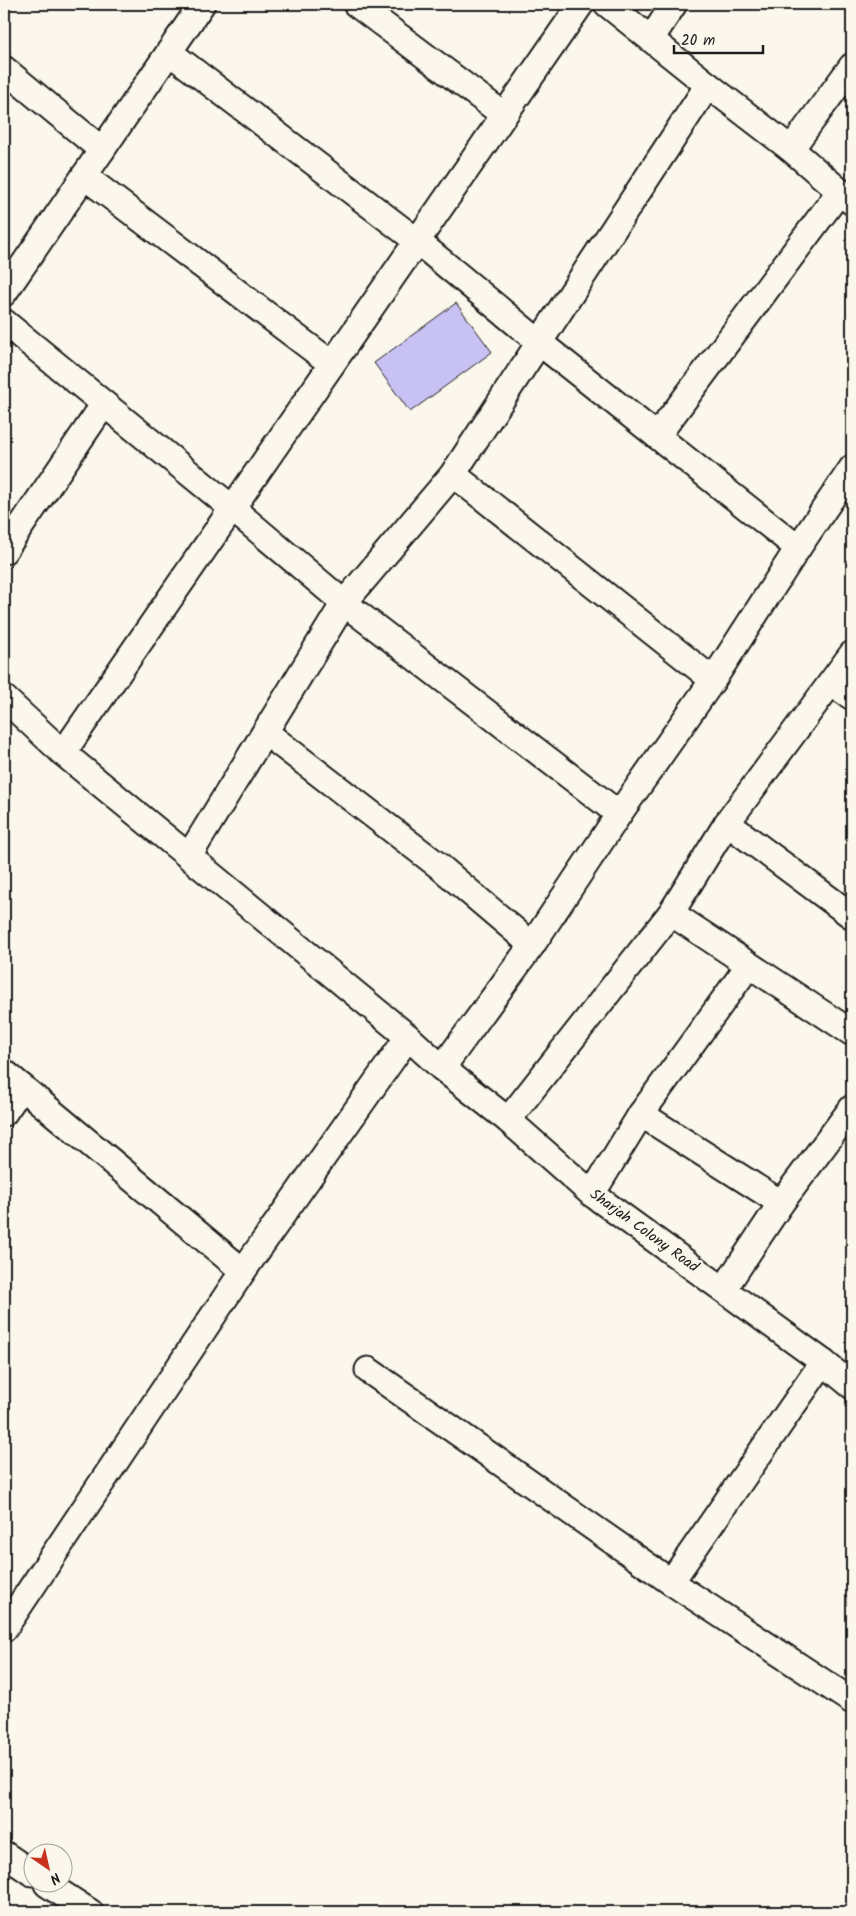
<svg xmlns="http://www.w3.org/2000/svg" width="856" height="1916" font-family="Kalam,sans-serif">
  <style>
    .building { fill: #c8c2f4; stroke: #1c1c1c }
    .lines { fill: none; stroke-linecap: round; stroke-linejoin: round }
    .street-casing { stroke: #1c1c1c; stroke-width: 29 }
    .street { stroke: #fbf7ec; stroke-width: 25 }
    .labels { text-anchor: middle; dominant-baseline: central; stroke-width: 4.5; stroke-linejoin: round; paint-order: stroke }
    .street-label { font-size: 15px; fill: #1c1c1c; stroke: #fbf7ec }
  </style>
  <rect width="100%" height="100%" fill="#fbf7ec"/>
  <filter id="ink" filterUnits="userSpaceOnUse"><feTurbulence type="fractalNoise" baseFrequency=".02" numOctaves="2"/><feDisplacementMap in="SourceGraphic" scale="10" xChannelSelector="R" yChannelSelector="G"/><feConvolveMatrix kernelMatrix="1 2 1 2 8 2 1 2 1" color-interpolation-filters="sRGB"/></filter>
  <g filter="url(#ink)">
    <path class="building" d="M 456,303 L 492,352 L 410,412 L 374,363 Z"/>
    <g class="lines">
      <g class="street-casing">
        <g id="street">
          <path d="M 356,4 L 504,115"/>
          <path d="M 607,4 L 708,85 L 791,149 L 852,202"/>
          <path d="M 651,39 L 674,4"/>
          <path d="M 169,52 L 417,241 L 540,343 L 798,548"/>
          <path d="M 4,69 L 102,150"/>
          <path d="M 791,149 L 852,66"/>
          <path d="M 84,176 L 332,364"/>
          <path d="M 4,293 L 202,4"/>
          <path d="M 4,322 L 233,509 L 344,603 L 619,814"/>
          <path d="M 657,436 L 840,191"/>
          <path d="M 453,474 L 713,680"/>
          <path d="M 4,551 L 104,404"/>
          <path d="M 831,683 L 852,697"/>
          <path d="M 4,698 L 63,753 L 408,1037 L 442,1068 L 508,1120 L 592,1194 L 823,1362 L 852,1386"/>
          <path d="M 265,732 L 439,866 L 532,945"/>
          <path d="M 63,753 L 581,4"/>
          <path d="M 727,823 L 852,916"/>
          <path d="M 189,856 L 344,603 L 453,474 L 708,85"/>
          <path d="M 671,913 L 852,1033"/>
          <path d="M 442,1068 L 532,945 L 619,814 L 713,680 L 798,548 L 852,468"/>
          <path d="M 4,1072 L 243,1271"/>
          <path d="M 4,1113 L 22,1087"/>
          <path d="M 641,1114 L 781,1203"/>
          <path d="M 508,1120 L 671,913 L 727,823 L 852,654"/>
          <path d="M 592,1194 L 641,1114 L 749,965"/>
          <path d="M 724,1289 L 781,1203 L 852,1108"/>
          <path d="M 368,1370 L 671,1582 L 852,1701"/>
          <path d="M 671,1582 L 823,1362"/>
          <path d="M 4,1629 L 243,1271 L 408,1037"/>
          <path d="M 4,1854 L 32,1873"/>
          <path d="M 47,1884 L 90,1912"/>
        </g>
      </g>
      <use href="#street" class="street"/>
    </g>
  </g>
  <g class="labels">
    <g class="street-label">
      <text transform="translate(644 1231) rotate(36)">Sharjah Colony Road</text>
    </g>
  </g>
  <rect width="856" height="1916" fill="none" stroke="#fbf7ec" stroke-width="20"/>
  <rect x="10" y="10" width="836" height="1896" fill="none" stroke="#1c1c1c" stroke-width="2" filter="url(#ink)"/>
  <g transform="translate(48 1868) rotate(146)"><circle r="24" fill="#fbf7ec" stroke="#a29f99"/>
  <path d="M0-4L9 19L0 12L-9 19Z" fill="#c8321e"/>
  <text y="-8" font-size="14" font-weight="bold" text-anchor="middle" fill="#1c1c1c">N</text>
  </g>
  <path d="M674 45v8h89v-8" fill="none" stroke="#1c1c1c" stroke-width="2.5"/>
  <text x="681" y="45" font-size="15" fill="#1c1c1c" stroke="#fbf7ec" stroke-width="4" paint-order="stroke">20 m</text>
</svg>
